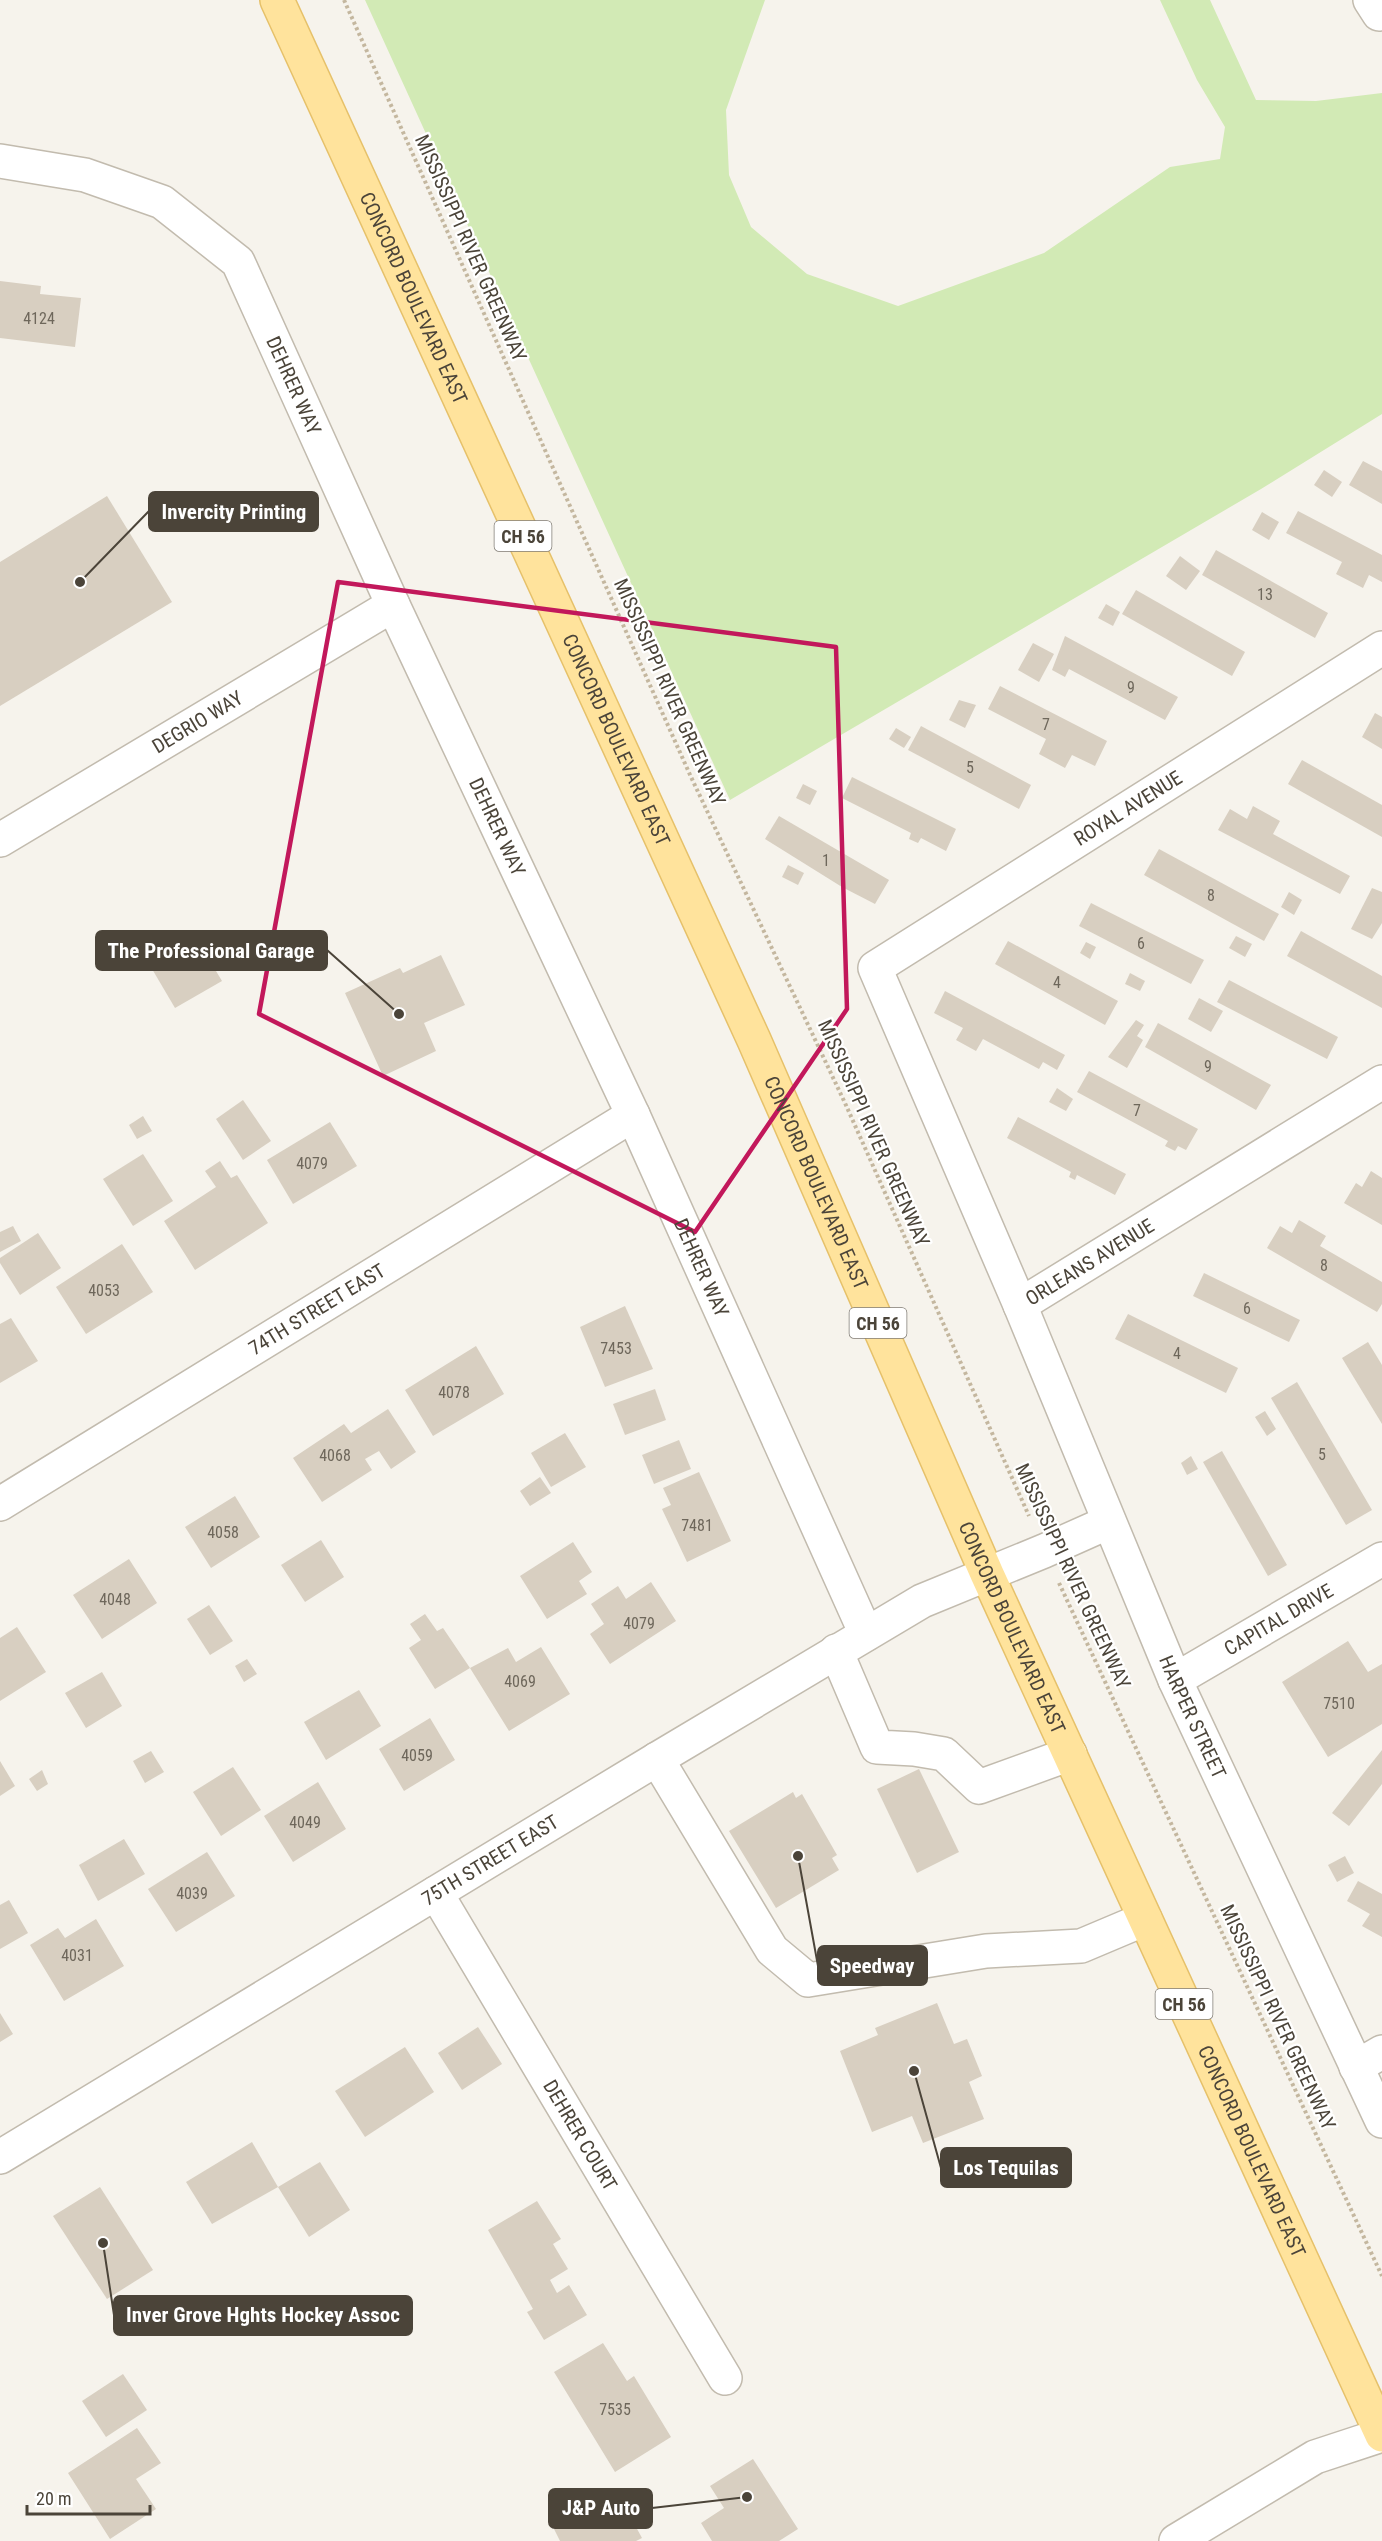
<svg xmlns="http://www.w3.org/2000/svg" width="1382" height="2541" font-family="'Roboto Condensed',sans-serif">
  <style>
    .green { fill: #d2eab5 }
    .building { fill: #d8cfc1 }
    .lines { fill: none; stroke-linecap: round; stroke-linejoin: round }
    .minor-casing { stroke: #c2bbae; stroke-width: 36 }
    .major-casing { stroke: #e6c16a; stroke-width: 36 }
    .path { stroke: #c4b79f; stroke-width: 4; stroke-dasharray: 3 3; stroke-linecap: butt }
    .minor { stroke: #fff; stroke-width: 33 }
    .major { stroke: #ffe39c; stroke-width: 33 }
    .marked { fill: none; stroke: #c2185b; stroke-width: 4.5; stroke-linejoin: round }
    .labels { text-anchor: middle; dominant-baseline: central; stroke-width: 4.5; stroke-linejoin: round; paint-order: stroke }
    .number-label { font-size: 16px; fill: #6e675b }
    .shield { fill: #fff; stroke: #817c74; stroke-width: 1.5 }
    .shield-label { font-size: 18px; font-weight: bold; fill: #4b4439 }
    .street-label { font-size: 20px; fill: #4b4439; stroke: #fff }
    .leader { fill: none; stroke: #4b4439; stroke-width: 2 }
    .callout-dot { fill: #4b4439; stroke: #fff; stroke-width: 2 }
    .callout { fill: #4b4439; stroke: #4b4439; stroke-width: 2 }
    .callout-label { font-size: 21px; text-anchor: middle; font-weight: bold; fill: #fff }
  </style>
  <rect width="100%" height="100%" fill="#f6f3ec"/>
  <path class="green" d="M 365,0 L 765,0 L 726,110 L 729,175 L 751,227 L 807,274 L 898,306 L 1044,253 L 1170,167 L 1220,159 L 1225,127 L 1197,80 L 1160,0 L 1210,0 L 1256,100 L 1316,101 L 1382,93 L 1382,414 L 1261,489 L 730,800 Z"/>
  <g class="building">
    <path d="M 0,281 L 41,286 L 40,294 L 81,298 L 75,347 L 0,338 Z"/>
    <path d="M 1363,461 L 1382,471 L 1382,504 L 1349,485 Z"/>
    <path d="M 1324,470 L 1342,482 L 1332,497 L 1314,485 Z"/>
    <path d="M 107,496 L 172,602 L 0,706 L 0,562 Z"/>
    <path d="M 1298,511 L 1382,555 L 1382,582 L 1369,575 L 1363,588 L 1336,574 L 1342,562 L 1286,533 Z"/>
    <path d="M 1262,512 L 1279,522 L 1269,540 L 1252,530 Z"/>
    <path d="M 1216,550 L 1328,613 L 1315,638 L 1202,575 Z"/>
    <path d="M 1180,556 L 1200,571 L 1186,590 L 1166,576 Z"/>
    <path d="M 1136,590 L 1245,652 L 1232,676 L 1122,614 Z"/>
    <path d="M 1106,604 L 1120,612 L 1113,626 L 1098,618 Z"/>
    <path d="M 1065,636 L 1178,697 L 1165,720 L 1069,669 L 1065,677 L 1052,670 Z"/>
    <path d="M 1033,643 L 1054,654 L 1039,682 L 1018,670 Z"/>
    <path d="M 1000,686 L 1107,741 L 1095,766 L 1072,755 L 1065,768 L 1039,754 L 1046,739 L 988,709 Z"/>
    <path d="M 959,700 L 976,705 L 965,728 L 949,720 Z"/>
    <path d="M 1375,713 L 1382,717 L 1382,749 L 1362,737 Z"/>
    <path d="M 921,726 L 1031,785 L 1019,809 L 908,750 Z"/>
    <path d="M 896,728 L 911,737 L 904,748 L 889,739 Z"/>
    <path d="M 1302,760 L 1382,805 L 1382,837 L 1288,784 Z"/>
    <path d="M 852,777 L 956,829 L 946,851 L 921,838 L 918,843 L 909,839 L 911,833 L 842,798 Z"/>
    <path d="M 803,784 L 817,791 L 810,805 L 796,798 Z"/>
    <path d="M 1253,806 L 1280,821 L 1273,834 L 1350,876 L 1340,894 L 1218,830 L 1230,809 L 1247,819 Z"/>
    <path d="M 779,816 L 889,880 L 875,904 L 842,887 L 765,839 Z"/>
    <path d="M 1159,849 L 1279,914 L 1264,941 L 1144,875 Z"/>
    <path d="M 788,865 L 804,873 L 798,885 L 782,877 Z"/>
    <path d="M 1372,888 L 1382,892 L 1382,923 L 1372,939 L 1351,929 Z"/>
    <path d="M 1289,892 L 1302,900 L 1294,915 L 1281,907 Z"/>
    <path d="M 1091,903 L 1204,960 L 1191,984 L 1079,926 Z"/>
    <path d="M 192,931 L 222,981 L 175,1008 L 145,957 Z"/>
    <path d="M 1301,931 L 1382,976 L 1382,1008 L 1287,956 Z"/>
    <path d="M 1236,936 L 1252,944 L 1245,957 L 1229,948 Z"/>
    <path d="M 1008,941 L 1118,1001 L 1105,1025 L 995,964 Z"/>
    <path d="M 1086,942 L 1096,947 L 1090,959 L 1080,953 Z"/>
    <path d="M 441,955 L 465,1005 L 424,1023 L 436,1051 L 383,1076 L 345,993 L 400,968 L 403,973 Z"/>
    <path d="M 1130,973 L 1145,981 L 1140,991 L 1125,984 Z"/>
    <path d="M 1229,980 L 1338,1037 L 1327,1059 L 1217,1002 Z"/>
    <path d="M 945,991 L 1065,1055 L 1057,1070 L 1043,1062 L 1039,1069 L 983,1039 L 976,1051 L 956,1040 L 963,1028 L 934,1013 Z"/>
    <path d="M 1199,998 L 1223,1011 L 1211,1032 L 1188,1019 Z"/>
    <path d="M 1136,1020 L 1144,1025 L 1137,1036 L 1143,1040 L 1127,1068 L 1108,1057 Z"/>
    <path d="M 1158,1023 L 1271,1085 L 1256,1110 L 1145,1047 Z"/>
    <path d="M 1089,1071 L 1198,1129 L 1186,1150 L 1178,1146 L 1175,1151 L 1165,1146 L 1168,1141 L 1077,1092 Z"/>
    <path d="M 1057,1088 L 1073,1099 L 1066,1111 L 1049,1102 Z"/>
    <path d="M 243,1100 L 271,1141 L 243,1160 L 216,1119 Z"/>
    <path d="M 143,1116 L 152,1131 L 137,1139 L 129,1125 Z"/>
    <path d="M 1018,1117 L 1126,1174 L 1115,1195 L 1077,1175 L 1075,1180 L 1069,1177 L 1071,1172 L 1007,1138 Z"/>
    <path d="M 330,1122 L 357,1166 L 293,1204 L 267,1160 Z"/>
    <path d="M 143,1154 L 173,1201 L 133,1226 L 103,1179 Z"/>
    <path d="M 220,1161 L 231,1178 L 237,1175 L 268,1223 L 195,1270 L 164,1221 L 216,1187 L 205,1171 Z"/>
    <path d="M 1371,1171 L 1382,1178 L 1382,1225 L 1344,1203 L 1356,1183 L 1362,1187 Z"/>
    <path d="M 1299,1220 L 1326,1236 L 1320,1246 L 1382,1282 L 1382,1304 L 1377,1312 L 1267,1248 L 1280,1226 L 1292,1233 Z"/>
    <path d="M 13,1226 L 21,1241 L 0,1252 L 0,1232 Z"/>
    <path d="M 38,1233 L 61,1268 L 20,1295 L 0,1263 L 0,1258 Z"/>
    <path d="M 122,1244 L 153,1292 L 86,1334 L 56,1287 Z"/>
    <path d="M 1204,1273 L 1300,1320 L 1289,1342 L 1193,1296 Z"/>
    <path d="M 625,1306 L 653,1369 L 605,1387 L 580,1327 Z"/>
    <path d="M 1128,1314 L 1238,1368 L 1226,1393 L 1115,1339 Z"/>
    <path d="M 11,1318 L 38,1361 L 0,1383 L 0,1324 Z"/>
    <path d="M 1368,1342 L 1382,1365 L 1382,1424 L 1342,1358 Z"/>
    <path d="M 476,1346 L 504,1394 L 433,1436 L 405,1390 Z"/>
    <path d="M 1297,1382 L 1372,1510 L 1346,1525 L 1271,1398 Z"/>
    <path d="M 655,1389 L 666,1420 L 625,1435 L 613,1404 Z"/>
    <path d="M 388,1409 L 416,1452 L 391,1469 L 379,1451 L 365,1459 L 372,1470 L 322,1502 L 293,1458 L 344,1424 L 351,1433 Z"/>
    <path d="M 1265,1411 L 1276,1429 L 1267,1436 L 1255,1417 Z"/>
    <path d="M 565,1433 L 586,1467 L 551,1487 L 531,1453 Z"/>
    <path d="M 679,1440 L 691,1469 L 654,1484 L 642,1455 Z"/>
    <path d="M 1222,1451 L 1287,1565 L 1268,1576 L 1203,1462 Z"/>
    <path d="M 1191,1456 L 1198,1469 L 1187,1475 L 1181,1463 Z"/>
    <path d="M 699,1472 L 731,1541 L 687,1562 L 662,1509 L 671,1505 L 663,1488 Z"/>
    <path d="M 540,1477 L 551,1493 L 530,1506 L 520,1491 Z"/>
    <path d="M 235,1496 L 260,1537 L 211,1568 L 185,1527 Z"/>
    <path d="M 321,1540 L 344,1577 L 305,1602 L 281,1565 Z"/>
    <path d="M 573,1542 L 592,1572 L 579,1581 L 587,1594 L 547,1619 L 520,1576 Z"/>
    <path d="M 129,1559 L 157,1603 L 102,1639 L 73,1595 Z"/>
    <path d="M 651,1582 L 676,1621 L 610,1664 L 590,1634 L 604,1624 L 591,1604 L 618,1586 L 626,1599 Z"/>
    <path d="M 209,1605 L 233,1641 L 210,1655 L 187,1619 Z"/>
    <path d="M 425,1614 L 437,1631 L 443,1628 L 470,1668 L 435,1689 L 409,1648 L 421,1640 L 410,1624 Z"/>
    <path d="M 17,1627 L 46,1672 L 0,1701 L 0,1638 Z"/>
    <path d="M 1348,1641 L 1368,1672 L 1382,1664 L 1382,1724 L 1328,1757 L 1282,1682 Z"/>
    <path d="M 541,1647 L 570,1694 L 509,1731 L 470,1668 L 508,1648 L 516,1662 Z"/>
    <path d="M 247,1659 L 257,1674 L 244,1682 L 235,1666 Z"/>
    <path d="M 102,1672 L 122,1706 L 86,1728 L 65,1693 Z"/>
    <path d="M 359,1690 L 381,1726 L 326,1760 L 304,1722 Z"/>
    <path d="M 430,1718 L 455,1760 L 404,1791 L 379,1749 Z"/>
    <path d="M 1382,1750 L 1382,1784 L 1349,1826 L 1332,1813 Z"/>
    <path d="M 151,1751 L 164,1772 L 145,1783 L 133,1761 Z"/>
    <path d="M 0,1761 L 15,1786 L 0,1796 Z"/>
    <path d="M 233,1767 L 261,1810 L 221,1836 L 193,1792 Z"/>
    <path d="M 919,1769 L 959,1852 L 917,1873 L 877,1789 Z"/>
    <path d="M 42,1770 L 48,1784 L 37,1791 L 29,1779 Z"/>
    <path d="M 318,1782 L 346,1829 L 293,1862 L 264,1816 Z"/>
    <path d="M 793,1792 L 796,1798 L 802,1794 L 837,1855 L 832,1858 L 839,1870 L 776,1908 L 729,1831 Z"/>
    <path d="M 124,1839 L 145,1874 L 98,1901 L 79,1865 Z"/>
    <path d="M 207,1852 L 235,1896 L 176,1932 L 148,1889 Z"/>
    <path d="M 1345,1856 L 1354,1873 L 1337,1882 L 1328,1865 Z"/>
    <path d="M 1358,1881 L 1382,1894 L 1382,1937 L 1362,1926 L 1370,1914 L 1347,1901 Z"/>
    <path d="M 9,1900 L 28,1933 L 0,1949 L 0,1905 Z"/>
    <path d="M 96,1919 L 124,1966 L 64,2001 L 30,1945 L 58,1928 L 65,1938 Z"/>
    <path d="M 937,2003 L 954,2044 L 967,2039 L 982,2076 L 969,2082 L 984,2119 L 923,2143 L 912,2116 L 872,2132 L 840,2051 L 878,2035 L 875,2028 Z"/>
    <path d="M 0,2013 L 13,2034 L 0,2042 Z"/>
    <path d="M 478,2027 L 502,2064 L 462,2090 L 438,2053 Z"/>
    <path d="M 405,2047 L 434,2092 L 365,2137 L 335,2091 Z"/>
    <path d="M 252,2142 L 278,2187 L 212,2224 L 186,2182 Z"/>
    <path d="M 320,2162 L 350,2210 L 309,2237 L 278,2187 Z"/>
    <path d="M 100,2187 L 153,2270 L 107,2299 L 53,2216 Z"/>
    <path d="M 537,2201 L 561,2239 L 553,2244 L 568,2269 L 550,2280 L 557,2293 L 569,2285 L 587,2315 L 544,2340 L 527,2312 L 533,2309 L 488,2230 Z"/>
    <path d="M 603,2343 L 627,2381 L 634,2376 L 671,2437 L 615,2472 L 554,2372 Z"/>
    <path d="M 123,2374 L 147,2410 L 106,2437 L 82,2401 Z"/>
    <path d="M 137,2428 L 161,2463 L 136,2479 L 156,2509 L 110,2539 L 68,2473 Z"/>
    <path d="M 753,2459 L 798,2529 L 779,2541 L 712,2541 L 701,2523 L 724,2508 L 710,2486 Z"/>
    <path d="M 618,2494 L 642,2538 L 636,2541 L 560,2541 L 554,2529 Z"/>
  </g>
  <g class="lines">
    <g class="minor-casing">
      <g id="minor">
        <path d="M 1370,0 L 1379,14"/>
        <path id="s1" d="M 0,161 L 85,175 L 162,202 L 238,262 L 393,605 L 633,1115 L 866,1634"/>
        <path id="s2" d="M 1382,648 L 875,968 L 1020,1305 L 1175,1680 L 1382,2121"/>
        <path id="s3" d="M 0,840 L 393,605"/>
        <path id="s4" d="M 1020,1305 L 1382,1082"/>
        <path id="s5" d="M 0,1504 L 633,1115"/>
        <path d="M 836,1651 L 877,1747 L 914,1749 L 944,1754 L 979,1787 L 1070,1754"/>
        <path id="s6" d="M 1175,1680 L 1382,1559"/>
        <path d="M 657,1759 L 772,1950 L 808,1980 L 986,1951 L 1081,1946 L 1145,1919"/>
        <path id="s7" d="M 436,1893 L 725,2378"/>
        <path d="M 1356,2067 L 1382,2052"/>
        <path id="s8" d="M 0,2157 L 657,1759 L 922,1601 L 1044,1551 L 1109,1522"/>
        <path d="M 1176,2541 L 1315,2457 L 1382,2435"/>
      </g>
    </g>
    <g class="major-casing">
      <g id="major">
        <path id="s9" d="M 277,0 L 754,1040 L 987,1574 L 1382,2435"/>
      </g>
    </g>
    <g class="path">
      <path d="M 344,0 L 691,777 L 845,1103 L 1029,1516"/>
      <path d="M 1059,1583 L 1382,2276"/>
    </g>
    <use href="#minor" class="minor"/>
    <use href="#major" class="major"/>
  </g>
  <path class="marked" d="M 338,582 L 836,647 L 847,1009 L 695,1232 L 259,1014 Z"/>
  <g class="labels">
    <g class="number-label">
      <text x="39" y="318">4124</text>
      <text x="1265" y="594">13</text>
      <text x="1131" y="687">9</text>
      <text x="1046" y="724">7</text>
      <text x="970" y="767">5</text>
      <text x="826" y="860">1</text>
      <text x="1211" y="895">8</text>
      <text x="1141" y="943">6</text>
      <text x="1057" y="982">4</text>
      <text x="1208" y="1066">9</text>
      <text x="1137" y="1110">7</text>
      <text x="312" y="1163">4079</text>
      <text x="1324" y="1265">8</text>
      <text x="104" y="1290">4053</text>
      <text x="1247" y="1308">6</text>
      <text x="616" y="1348">7453</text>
      <text x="1177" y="1353">4</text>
      <text x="454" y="1392">4078</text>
      <text x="1322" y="1454">5</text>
      <text x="335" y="1455">4068</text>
      <text x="697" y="1525">7481</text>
      <text x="223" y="1532">4058</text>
      <text x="115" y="1599">4048</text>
      <text x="639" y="1623">4079</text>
      <text x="520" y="1681">4069</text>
      <text x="1339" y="1703">7510</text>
      <text x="417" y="1755">4059</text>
      <text x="305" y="1822">4049</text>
      <text x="192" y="1893">4039</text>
      <text x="77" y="1955">4031</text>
      <text x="615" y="2409">7535</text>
    </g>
    <g class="shield">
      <rect x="494.5" y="521" width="57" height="30" rx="4.5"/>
      <rect x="849.5" y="1308" width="57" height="30" rx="4.5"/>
      <rect x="1155.5" y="1989" width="57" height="30" rx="4.5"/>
    </g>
    <g class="shield-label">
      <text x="523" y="536">CH 56</text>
      <text x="878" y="1323">CH 56</text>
      <text x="1184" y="2004">CH 56</text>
    </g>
    <g class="street-label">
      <text transform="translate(471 248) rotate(66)">MISSISSIPPI RIVER GREENWAY</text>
      <text stroke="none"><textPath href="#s9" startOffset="328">CONCORD BOULEVARD EAST</textPath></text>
      <text stroke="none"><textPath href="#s1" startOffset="400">DEHRER WAY</textPath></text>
      <text transform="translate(670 692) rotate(66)">MISSISSIPPI RIVER GREENWAY</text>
      <text stroke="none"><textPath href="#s3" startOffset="230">DEGRIO WAY</textPath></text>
      <text stroke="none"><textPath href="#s9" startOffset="814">CONCORD BOULEVARD EAST</textPath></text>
      <text transform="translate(1128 808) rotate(-32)">ROYAL AVENUE</text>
      <text stroke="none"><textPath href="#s1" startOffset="886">DEHRER WAY</textPath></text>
      <text transform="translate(874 1133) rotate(66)">MISSISSIPPI RIVER GREENWAY</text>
      <text stroke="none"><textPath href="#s9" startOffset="1300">CONCORD BOULEVARD EAST</textPath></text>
      <text stroke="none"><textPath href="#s4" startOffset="82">ORLEANS AVENUE</textPath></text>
      <text stroke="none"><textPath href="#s1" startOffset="1372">DEHRER WAY</textPath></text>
      <text stroke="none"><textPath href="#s5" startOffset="372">74TH STREET EAST</textPath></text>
      <text transform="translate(1073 1576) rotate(65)">MISSISSIPPI RIVER GREENWAY</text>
      <text stroke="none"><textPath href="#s6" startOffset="120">CAPITAL DRIVE</textPath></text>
      <text stroke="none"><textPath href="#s9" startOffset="1786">CONCORD BOULEVARD EAST</textPath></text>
      <text stroke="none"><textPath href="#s2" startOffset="1413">HARPER STREET</textPath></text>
      <text stroke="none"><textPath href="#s8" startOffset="573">75TH STREET EAST</textPath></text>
      <text transform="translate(1278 2017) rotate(65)">MISSISSIPPI RIVER GREENWAY</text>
      <text stroke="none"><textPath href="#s7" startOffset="282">DEHRER COURT</textPath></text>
      <text stroke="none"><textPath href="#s9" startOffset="2362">CONCORD BOULEVARD EAST</textPath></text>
    </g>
  </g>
  <path class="leader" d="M80 582L149 511M399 1014L327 950M798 1856L818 1966M914 2071L941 2168M103 2243L114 2315M747 2497L652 2508"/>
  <g class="callout-dot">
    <circle cx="80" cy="582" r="6"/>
    <circle cx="399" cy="1014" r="6"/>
    <circle cx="798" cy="1856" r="6"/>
    <circle cx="914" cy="2071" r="6"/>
    <circle cx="103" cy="2243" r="6"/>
    <circle cx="747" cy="2497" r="6"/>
  </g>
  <g class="callout">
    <rect x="149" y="492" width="169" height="39" rx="6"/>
    <rect x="96" y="931" width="231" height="39" rx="6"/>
    <rect x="818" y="1946" width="109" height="39" rx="6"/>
    <rect x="941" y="2148" width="130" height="39" rx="6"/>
    <rect x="114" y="2296" width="298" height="39" rx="6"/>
    <rect x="549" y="2489" width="103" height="39" rx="6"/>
  </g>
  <g class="callout-label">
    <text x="234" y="519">Invercity Printing</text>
    <text x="211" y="958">The Professional Garage</text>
    <text x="872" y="1973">Speedway</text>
    <text x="1006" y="2175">Los Tequilas</text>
    <text x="263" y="2322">Inver Grove Hghts Hockey Assoc</text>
    <text x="601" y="2515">J&amp;P Auto</text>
  </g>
  <path d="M27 2505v9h123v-9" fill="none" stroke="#4b4439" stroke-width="3"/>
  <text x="36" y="2505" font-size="18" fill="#4b4439" stroke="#ffffff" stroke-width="4.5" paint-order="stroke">20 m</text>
</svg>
